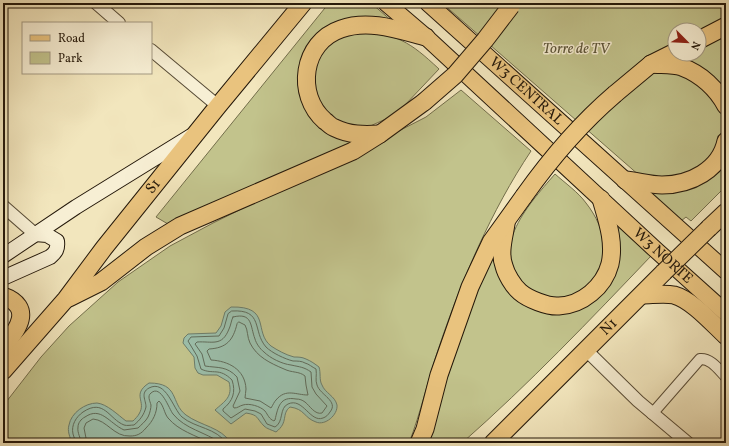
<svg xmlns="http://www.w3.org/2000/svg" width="729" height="446" font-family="Vollkorn,serif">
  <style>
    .green { fill: #c2c38c; stroke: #736e4b; fill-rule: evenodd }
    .water { fill: #9cc0ac; stroke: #6c7d6b }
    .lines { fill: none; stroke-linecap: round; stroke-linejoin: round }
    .shore { stroke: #606c5b; stroke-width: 1 }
    .minor-casing { stroke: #584c37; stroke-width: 12 }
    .tertiary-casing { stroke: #584c37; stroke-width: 14 }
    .secondary-casing { stroke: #24180a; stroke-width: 16 }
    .primary-casing { stroke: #24180a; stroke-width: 18 }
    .trunk-casing { stroke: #24180a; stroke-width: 19 }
    .minor { stroke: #f7efd4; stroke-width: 10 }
    .tertiary { stroke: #f7efd4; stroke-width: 12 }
    .secondary { stroke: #f7efd4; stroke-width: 14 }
    .primary { stroke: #e9c37e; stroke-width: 16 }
    .trunk { stroke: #e9c37e; stroke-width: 17 }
    .trunk-bridge-casing { stroke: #24180a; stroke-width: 19; stroke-linecap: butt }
    .trunk-bridge { stroke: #e9c37e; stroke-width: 17 }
    .labels { text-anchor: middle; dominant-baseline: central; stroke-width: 3; stroke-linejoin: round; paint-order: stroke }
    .park-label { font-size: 15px; font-style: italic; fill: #5b5438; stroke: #f7efd4 }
    .street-label { font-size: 15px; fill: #24180a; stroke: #f7efd4 }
  </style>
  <rect width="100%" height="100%" fill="#f2e6bd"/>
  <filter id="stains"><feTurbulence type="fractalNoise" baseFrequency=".005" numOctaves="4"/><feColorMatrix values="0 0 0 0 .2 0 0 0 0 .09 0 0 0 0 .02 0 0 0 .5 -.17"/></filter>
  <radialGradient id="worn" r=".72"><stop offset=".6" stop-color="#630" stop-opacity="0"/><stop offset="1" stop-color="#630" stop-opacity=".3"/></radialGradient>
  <g class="green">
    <path d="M 329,3 L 371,3 L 393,22 L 363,17 L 335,22 L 320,32 L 302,90 L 354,141 L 168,224 L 156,217 Z"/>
    <path d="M 442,3 L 726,3 L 726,186 L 691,221 L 686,217 L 681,221 L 649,191 L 656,190 ZM 675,30 L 699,30 L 699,54 L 675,54 Z"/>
    <path d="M 356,32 C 397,33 410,42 439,69 L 404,106 L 388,118 L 368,127 L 354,127 L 337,122 L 324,109 L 315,96 L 314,63 L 325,45 L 338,38 Z"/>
    <path d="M 461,90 L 531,151 C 491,211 462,279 439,347 C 428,379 421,412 409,443 L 3,443 L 3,406 L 41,357 L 69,326 L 118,282 L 170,246 L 213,223 L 391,135 L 426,117 Z"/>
    <path d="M 555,174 C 565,183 578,192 586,203 C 606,228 616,268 585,289 C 578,294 567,297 559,300 C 551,297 538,295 531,290 C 482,255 528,205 555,174 Z"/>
    <path d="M 613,221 L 651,256 C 590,320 529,384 462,443 L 425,443 L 477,290 L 494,249 L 527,305 L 603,291 Z"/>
  </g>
  <g class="water">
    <path d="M 231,307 C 272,306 253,332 271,346 C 277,350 286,355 294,357 C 298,357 302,357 306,359 C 311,361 315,364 319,367 C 321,373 319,380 322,385 C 325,393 335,396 337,405 C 338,415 325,426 316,422 C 304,418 305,409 290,407 C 281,414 289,422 276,432 C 272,430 267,429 264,426 C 256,418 259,415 246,413 L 231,424 L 215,410 C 225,401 233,397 229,382 L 217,375 L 203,375 L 198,373 L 195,368 L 194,357 L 183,343 L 184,338 L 188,334 L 216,333 L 221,326 L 225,312 Z"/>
    <path d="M 149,383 C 180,383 170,403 186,415 C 201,426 221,427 231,443 L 72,443 C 70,437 67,431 69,425 C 71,413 85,403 97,403 C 107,404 118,415 126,421 L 133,421 C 135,419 138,416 139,414 C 147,401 131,395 149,383 Z"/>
  </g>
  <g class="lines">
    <g class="shore">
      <path d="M 232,311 C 264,309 252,331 266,347 C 272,353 285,359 293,361 C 297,361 302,361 305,363 C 309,364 312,367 316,369 C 317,375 315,380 317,385 C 320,395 339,401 330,412 C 328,415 326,417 323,418 C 310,423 303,397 288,404 C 279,408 284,422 275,427 L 267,424 L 261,414 L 255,411 L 245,409 L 231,418 L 223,411 L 223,409 C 233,401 236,392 232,380 C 219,367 213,375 201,369 L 197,356 L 188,341 L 191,337 L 219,336 L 224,328 L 228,314 Z"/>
      <path d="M 233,317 C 253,312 250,326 255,339 C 256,343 260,349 264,352 C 270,358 282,364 291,365 C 300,367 304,367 311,372 L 312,387 L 316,394 L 327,406 L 322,413 C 315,415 310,406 305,402 C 302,400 300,399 296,399 C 280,396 278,407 275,420 L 274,421 C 269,419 268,415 265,411 C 260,406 249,403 243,405 C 239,406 238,408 234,408 L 233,406 L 240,391 L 237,377 C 227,366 218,368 205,366 L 202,354 L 195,344 L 197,342 C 212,341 222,347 229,329 C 231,325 231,321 233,317 Z"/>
      <path d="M 239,322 L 245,325 C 248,330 247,337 250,343 C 257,357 270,363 284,369 C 292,373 299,371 305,376 L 306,385 L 308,395 C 296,395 286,388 276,400 C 274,402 273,405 271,408 L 260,401 L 245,398 C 245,395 246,392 246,389 C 245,369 228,361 211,360 L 207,351 L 209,349 C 226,348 233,341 237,324 Z"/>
      <path d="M 76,443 C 75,440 74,437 73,434 C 71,425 76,417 83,412 C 104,398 109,419 124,425 C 127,426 131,425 134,425 C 140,420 144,415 146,407 C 146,400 140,393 149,388 C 166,379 173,409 182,417 C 195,428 217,428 226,443"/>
      <path d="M 81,443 C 81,438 77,433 78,427 C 78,423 81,419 85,417 C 101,406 109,423 124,430 L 138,428 C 141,425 146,421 148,417 C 150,413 151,408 151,405 C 150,401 147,396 151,393 C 161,384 169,409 173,414 C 185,429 205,432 221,443"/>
      <path d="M 87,443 L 84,428 L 86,423 L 93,419 C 107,420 114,437 130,436 C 137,436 141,434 146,428 C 153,421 157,413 157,403 L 159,401 C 164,406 164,413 168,418 C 179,431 195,435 210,443"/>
    </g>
    <g class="minor-casing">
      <path id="minor" d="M 652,414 L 700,359 C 711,358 719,370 726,377"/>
    </g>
    <g class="tertiary-casing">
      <g id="tertiary">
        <path d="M 96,3 L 119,23"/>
        <path d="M 151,50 L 218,106"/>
        <path d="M 3,206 L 35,234"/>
        <path d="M 586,350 L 638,401 L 688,443"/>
      </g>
    </g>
    <g class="secondary-casing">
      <g id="secondary">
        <path d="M 3,256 L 76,207 L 191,136"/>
        <path d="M 3,278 L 50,257 C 56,252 58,249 57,241 L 47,235 L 35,234"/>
      </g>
    </g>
    <g class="primary-casing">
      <g id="primary">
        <path id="s1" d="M 386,3 L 426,37 L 657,251 L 726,313"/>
        <path id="s2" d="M 428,3 L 726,271"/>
      </g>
    </g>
    <g class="trunk-casing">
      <g id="trunk">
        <path d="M 699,40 L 726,26"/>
        <path d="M 651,64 C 660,65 673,64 682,67 C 701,74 717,89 726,106"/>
        <path d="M 615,94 L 651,64 L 675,52"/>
        <path d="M 380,134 C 364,135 349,135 335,128 C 331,127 328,123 325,121 C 295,95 302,42 341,29 C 369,19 399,30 426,37"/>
        <path d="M 625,180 C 637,181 650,185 662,185 C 690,185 720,170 726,141"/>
        <path d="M 506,224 C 504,237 499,253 504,266 C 506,274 513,286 520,292 C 528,299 548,307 559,306 C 582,305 604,287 610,264 C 615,242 607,220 601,199"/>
        <path d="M 709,228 L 726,212"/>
        <path d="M 642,295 C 652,295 664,293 674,295 C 692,300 712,323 726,336"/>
        <path d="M 3,296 C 34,307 18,330 3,347"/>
        <path d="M 69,298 L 101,282 L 146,247 L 180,226 L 353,151 L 380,134 L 424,102"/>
        <path id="s3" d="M 3,371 L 66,299 L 104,248 L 218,106 L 303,3"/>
        <path d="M 419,443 L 425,429 L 439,375 L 470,287 L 491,242 L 524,196"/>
        <path id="s4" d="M 493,443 L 664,272"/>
      </g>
    </g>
    <use href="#minor" class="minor"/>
    <use href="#tertiary" class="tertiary"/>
    <use href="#secondary" class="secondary"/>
    <use href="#primary" class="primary"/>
    <use href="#trunk" class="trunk"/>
    <g class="trunk-bridge-casing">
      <g id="trunk-bridge">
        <path d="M 424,102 L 455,75 L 485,40 L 511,6"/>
        <path d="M 524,196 C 551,158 580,124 615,94"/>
        <path d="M 664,272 L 709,228"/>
      </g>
    </g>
    <use href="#trunk-bridge" class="trunk-bridge"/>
  </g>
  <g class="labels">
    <g class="park-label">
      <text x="576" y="49">Torre de TV</text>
    </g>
    <g class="street-label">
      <text stroke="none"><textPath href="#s2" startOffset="132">W3 CENTRAL</textPath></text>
      <text stroke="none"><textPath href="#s3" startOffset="238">S1</textPath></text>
      <text stroke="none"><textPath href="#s1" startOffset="375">W3 NORTE</textPath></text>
      <text stroke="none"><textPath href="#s4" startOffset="164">N1</textPath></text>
    </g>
  </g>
  <rect width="729" height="446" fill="none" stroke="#f2e6bd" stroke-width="16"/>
  <rect x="4" y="4" width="721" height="438" fill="none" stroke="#24180a" stroke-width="2"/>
  <rect x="8" y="8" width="713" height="430" fill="none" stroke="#24180a"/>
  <rect x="22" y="22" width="130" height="52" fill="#f7efd4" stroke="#a39983"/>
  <rect x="30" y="35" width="20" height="6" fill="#e9c37e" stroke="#a39983"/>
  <text x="58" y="42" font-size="12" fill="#24180a">Road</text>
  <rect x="30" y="52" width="20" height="12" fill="#c2c38c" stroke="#a39983"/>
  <text x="58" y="62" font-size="12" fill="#24180a">Park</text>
  <g transform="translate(687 42) rotate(114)"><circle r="19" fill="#f7efd4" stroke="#a39983"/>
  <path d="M0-3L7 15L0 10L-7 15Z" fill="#8f2418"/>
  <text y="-6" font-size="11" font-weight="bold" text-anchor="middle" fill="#24180a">N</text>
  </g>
  <rect width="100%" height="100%" filter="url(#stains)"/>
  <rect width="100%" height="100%" fill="url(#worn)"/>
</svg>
